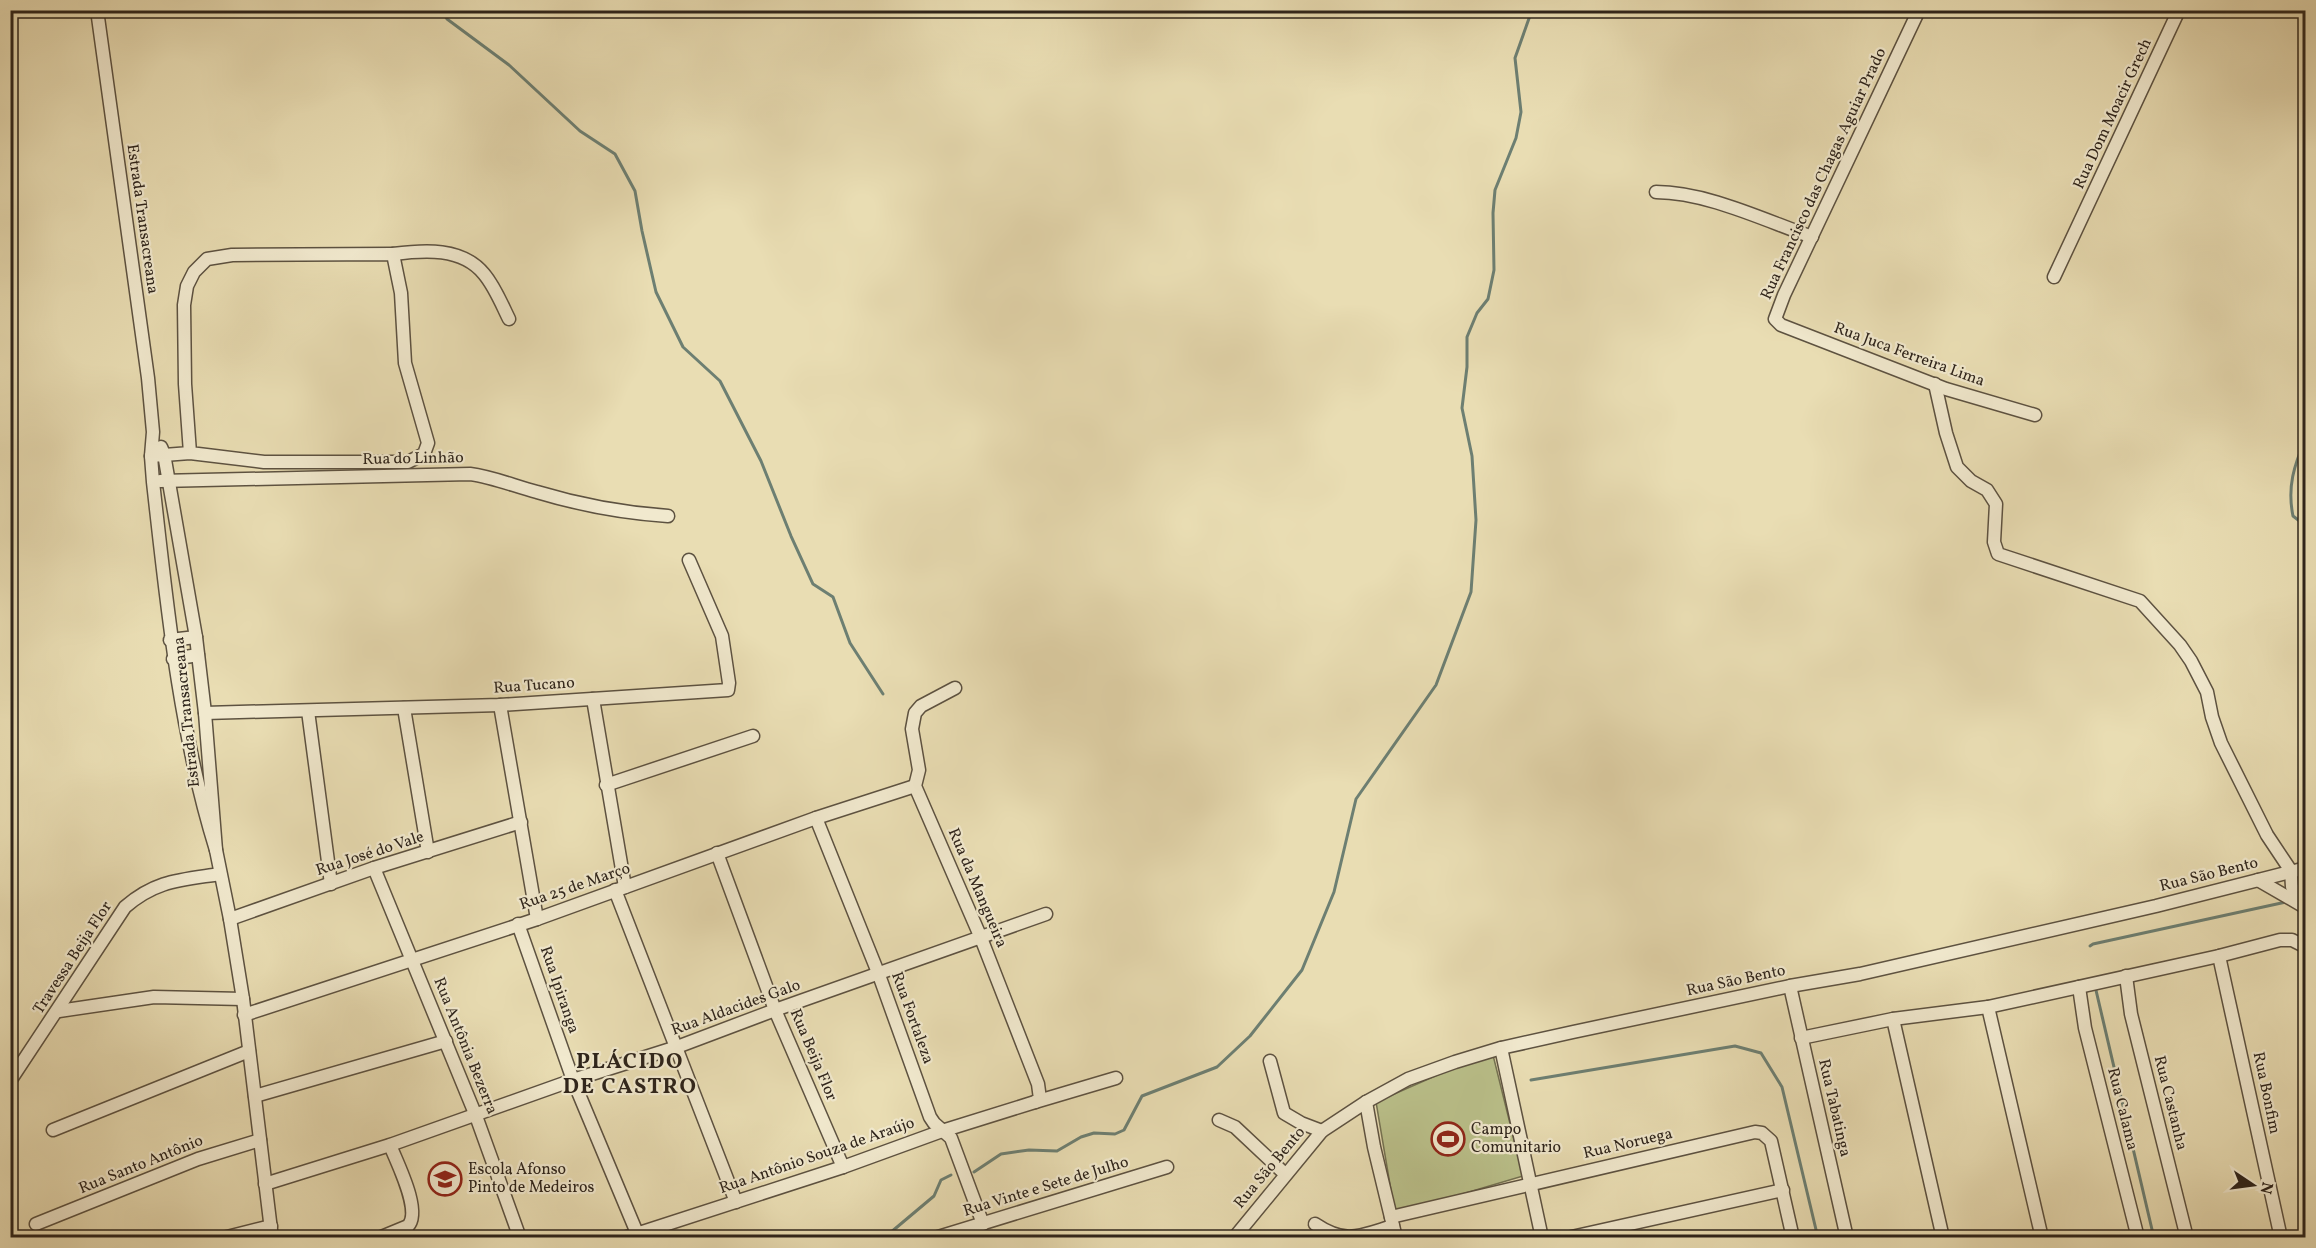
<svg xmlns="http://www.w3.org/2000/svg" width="2316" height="1248" font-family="Vollkorn,serif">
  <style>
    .garden { fill: #bac08a; stroke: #747252; stroke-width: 1.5 }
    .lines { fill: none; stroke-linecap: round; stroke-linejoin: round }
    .stream { stroke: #6d7f72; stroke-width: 3 }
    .minor-casing { stroke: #5d5241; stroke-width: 15 }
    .minor { stroke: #f1e9ce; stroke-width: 12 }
    .labels { text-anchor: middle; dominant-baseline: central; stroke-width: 4.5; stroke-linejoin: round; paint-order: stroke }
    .street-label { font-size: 16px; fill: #2e241b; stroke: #f1e9ce }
    .poi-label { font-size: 16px; fill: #2e241b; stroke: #f1e9ce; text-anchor: start }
    .district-label { font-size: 22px; font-weight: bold; letter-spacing: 1.5px; fill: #2e241b; stroke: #f1e9ce }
  </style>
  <rect width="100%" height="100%" fill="#e9ddb3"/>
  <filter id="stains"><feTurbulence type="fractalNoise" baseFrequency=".00333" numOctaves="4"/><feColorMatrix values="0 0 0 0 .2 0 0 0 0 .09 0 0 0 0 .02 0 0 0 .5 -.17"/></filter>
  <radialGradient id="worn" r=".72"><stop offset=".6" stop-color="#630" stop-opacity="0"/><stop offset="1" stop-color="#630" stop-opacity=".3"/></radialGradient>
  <path class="garden" d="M 1492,1051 L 1523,1176 L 1395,1214 L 1376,1102 Z"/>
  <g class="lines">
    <g class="stream">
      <path d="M 441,10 L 447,19 L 509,65 L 580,131 L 615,154 L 635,191 L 642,231 L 656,292 L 683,347 L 720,381 L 761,461 L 791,536 L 813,584 L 833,597 L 850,643 L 883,694"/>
      <path d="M 2306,438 C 2294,465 2287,487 2293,516 L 2306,526"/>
      <path d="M 2090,946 L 2093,944 L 2286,902"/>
      <path d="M 2095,986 L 2154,1238"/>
      <path d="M 1531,1080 L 1735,1046 L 1761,1053 L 1782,1087 L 1818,1238"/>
      <path d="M 974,1172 L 1001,1154 L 1029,1150 L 1057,1151 L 1081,1137 L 1094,1133 L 1115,1134 L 1124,1130 L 1142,1096 L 1217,1067 L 1250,1036 L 1302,970 L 1334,892 L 1356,799 L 1436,685 L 1471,592 L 1476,520 L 1472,456 L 1462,408 L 1467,367 L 1467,337 L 1477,313 L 1488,299 L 1494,270 L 1493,213 L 1495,190 L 1516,138 L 1521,112 L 1515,58 L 1532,10"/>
      <path d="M 884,1238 L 934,1196 L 941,1180 L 951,1175"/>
    </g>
    <g class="minor-casing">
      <g id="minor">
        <path d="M 97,10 L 148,378 L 153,432 L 151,456 L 153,482 C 167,606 179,731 216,850"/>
        <path d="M 1919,10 L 1784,295 L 1775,319 L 1781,325 L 1946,389 L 2035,415"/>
        <path d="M 1656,192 C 1706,192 1764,220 1812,237"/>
        <path d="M 393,254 C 424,250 462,247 484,274 C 495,287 502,305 509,319"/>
        <path d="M 2054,277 L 2179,10"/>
        <path d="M 1935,384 L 1946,433 L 1957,467 L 1971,481 L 1987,490 L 1996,504 L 1994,542 L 1998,554 L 2140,601 L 2180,645 L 2191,661 L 2207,692 L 2212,717 L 2221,743 L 2267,835 L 2291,871 L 2292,887 L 2306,905"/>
        <path d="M 161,447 L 164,454 L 196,637 L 205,713 L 216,850 L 230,919 L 243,999 L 272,1238"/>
        <path d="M 151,456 L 190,453 L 264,462 L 408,462 L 424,454 L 428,443 L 405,363 L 401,293 L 393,254 L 232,255 L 207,259 L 194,272 L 187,286 L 184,305 L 185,384 L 190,453"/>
        <path d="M 160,481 L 470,474 C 493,477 514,486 537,492 C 580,505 623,513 668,516"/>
        <path d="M 170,640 L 196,637"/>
        <path d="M 173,659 L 198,655"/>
        <path d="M 593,699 L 625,887"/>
        <path d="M 500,705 L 537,919"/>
        <path d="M 404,708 L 428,852"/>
        <path d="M 308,711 L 331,884"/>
        <path d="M 205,713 L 500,705 L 728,690 L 729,683 L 722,636 L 689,560"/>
        <path d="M 606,785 L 753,736"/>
        <path d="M 816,818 L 879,975 L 930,1117 L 934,1123 L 951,1138 L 983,1224"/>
        <path d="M 717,853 L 775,1010 L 843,1167"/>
        <path d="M 374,868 L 476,1116 L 520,1238"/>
        <path d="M 2258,880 L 2303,906"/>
        <path d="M 615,890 L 736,1202"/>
        <path d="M 230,919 L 374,868 L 521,822"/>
        <path d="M 518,924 L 573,1080 L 637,1233"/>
        <path d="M 2219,956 L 2281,1238"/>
        <path d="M 2126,976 L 2131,1014 L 2187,1238"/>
        <path d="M 1790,986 L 1847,1238"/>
        <path d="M 2079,987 L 2085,1028 L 2138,1238"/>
        <path d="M 1988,1007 L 2042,1238"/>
        <path d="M 59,1011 L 154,997 L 243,999"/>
        <path d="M 244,1015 L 537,919 L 816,818 L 915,786"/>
        <path d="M 1893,1019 L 1943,1238"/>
        <path d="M 1801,1038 L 1893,1019 L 1988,1007 L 2219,956 L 2280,940 L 2292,940 L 2306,947"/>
        <path d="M 1501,1048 L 1542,1238"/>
        <path d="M 1270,1061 L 1284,1113 L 1301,1123 L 1322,1131"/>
        <path d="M 10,1081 L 125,907 C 156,880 181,880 220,874"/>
        <path d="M 255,1096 L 446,1041"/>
        <path d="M 1035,1102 L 1116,1078"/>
        <path d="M 1366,1102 L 1374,1147 L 1396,1238"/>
        <path d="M 1219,1120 L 1235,1127 L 1285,1174"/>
        <path d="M 53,1130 L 249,1051"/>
        <path d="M 265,1184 L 390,1145 L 573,1080 L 677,1047 L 775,1010 L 1046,914"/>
        <path d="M 1391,1217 L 1755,1132 L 1762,1133 L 1771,1141 L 1793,1238"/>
        <path d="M 36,1224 L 198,1159 L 260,1140"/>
        <path d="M 1315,1224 C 1346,1245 1360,1236 1393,1226"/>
        <path d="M 223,1238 L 271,1226"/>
        <path d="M 379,1238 L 408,1226 C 422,1211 397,1163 390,1145"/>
        <path d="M 624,1238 L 843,1167 L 942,1131 L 1035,1102 L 1040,1099 L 1038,1084 L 981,938 L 915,786 L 919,770 L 912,729 L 915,713 L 921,706 L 955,688"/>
        <path d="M 935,1238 L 1167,1167"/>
        <path d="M 1234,1238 L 1322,1131 L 1366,1102 L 1408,1079 L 1455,1062 L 1501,1048 L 1573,1032 L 1790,986 L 1860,974 L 2156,906 L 2306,868"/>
        <path d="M 1567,1238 L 1783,1190"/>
      </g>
    </g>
    <use href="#minor" class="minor"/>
  </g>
  <defs>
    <g id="stadium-ring" transform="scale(1.725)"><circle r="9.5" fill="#f1e9ce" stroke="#8f2418" stroke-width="1.5"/><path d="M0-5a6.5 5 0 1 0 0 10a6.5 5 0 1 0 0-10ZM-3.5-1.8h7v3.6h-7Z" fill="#8f2418"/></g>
    <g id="school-ring" transform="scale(1.725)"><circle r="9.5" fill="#f1e9ce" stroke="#8f2418" stroke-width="1.5"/><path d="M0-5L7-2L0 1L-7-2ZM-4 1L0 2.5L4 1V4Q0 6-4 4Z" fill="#8f2418"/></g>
  </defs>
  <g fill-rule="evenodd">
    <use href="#stadium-ring" x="1448" y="1139"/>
    <use href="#school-ring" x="445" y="1179"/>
  </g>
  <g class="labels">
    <g class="street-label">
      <text transform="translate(2113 114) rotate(-65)">Rua Dom Moacir Grech</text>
      <text transform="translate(1824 174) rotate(-65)">Rua Francisco das Chagas Aguiar Prado</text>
      <text transform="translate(142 219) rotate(82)">Estrada Transacreana</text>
      <text transform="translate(1909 355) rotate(20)">Rua Juca Ferreira Lima</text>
      <text transform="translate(413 459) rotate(-1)">Rua do Linhão</text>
      <text transform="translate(534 686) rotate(-4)">Rua Tucano</text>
      <text transform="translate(187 712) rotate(-96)">Estrada Transacreana</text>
      <text transform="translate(370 854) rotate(-18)">Rua José do Vale</text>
      <text transform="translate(2209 875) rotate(-14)">Rua São Bento</text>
      <text transform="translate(575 887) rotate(-19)">Rua 25 de Março</text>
      <text transform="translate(977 888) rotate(67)">Rua da Mangueira</text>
      <text transform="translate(73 958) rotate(-57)">Travessa Beija Flor</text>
      <text transform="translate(1736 981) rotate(-12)">Rua São Bento</text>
      <text transform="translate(559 990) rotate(71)">Rua Ipiranga</text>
      <text transform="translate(736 1008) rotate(-20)">Rua Aldacides Galo</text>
      <text transform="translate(912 1018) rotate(70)">Rua Fortaleza</text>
      <text transform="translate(465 1046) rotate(68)">Rua Antônia Bezerra</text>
      <text transform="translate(813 1055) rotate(67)">Rua Beija Flor</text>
      <text transform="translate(2266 1093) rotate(78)">Rua Bonfim</text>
      <text transform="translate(2170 1103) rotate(76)">Rua Castanha</text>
      <text transform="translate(1834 1108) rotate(77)">Rua Tabatinga</text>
      <text transform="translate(2122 1109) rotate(76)">Rua Calama</text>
      <text transform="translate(1628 1144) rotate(-13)">Rua Noruega</text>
      <text transform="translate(817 1156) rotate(-19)">Rua Antônio Souza de Araújo</text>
      <text transform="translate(141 1165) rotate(-22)">Rua Santo Antônio</text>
      <text transform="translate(1270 1168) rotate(-50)">Rua São Bento</text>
      <text transform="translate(1046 1187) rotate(-17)">Rua Vinte e Sete de Julho</text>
    </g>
    <g class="poi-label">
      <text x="1471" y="1130">Campo<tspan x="1471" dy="18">Comunitario</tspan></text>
      <text x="468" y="1170">Escola Afonso<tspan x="468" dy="18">Pinto de Medeiros</tspan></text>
    </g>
    <g class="district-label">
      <text x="630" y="1062">PLÁCIDO<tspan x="630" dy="25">DE CASTRO</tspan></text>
    </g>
  </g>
  <rect width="2316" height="1248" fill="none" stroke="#e9ddb3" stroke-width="36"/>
  <rect x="12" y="12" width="2292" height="1224" fill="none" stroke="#2e241b" stroke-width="3"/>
  <rect x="18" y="18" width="2280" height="1212" fill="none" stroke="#2e241b" stroke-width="1.5"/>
  <g transform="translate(2253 1185) rotate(103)" stroke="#f1e9ce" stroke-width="4.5" paint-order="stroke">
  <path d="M0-4.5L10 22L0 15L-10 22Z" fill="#2e241b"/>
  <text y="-9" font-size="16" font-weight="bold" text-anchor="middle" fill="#2e241b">N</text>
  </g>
  <rect width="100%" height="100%" filter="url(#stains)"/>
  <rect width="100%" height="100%" fill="url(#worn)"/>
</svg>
